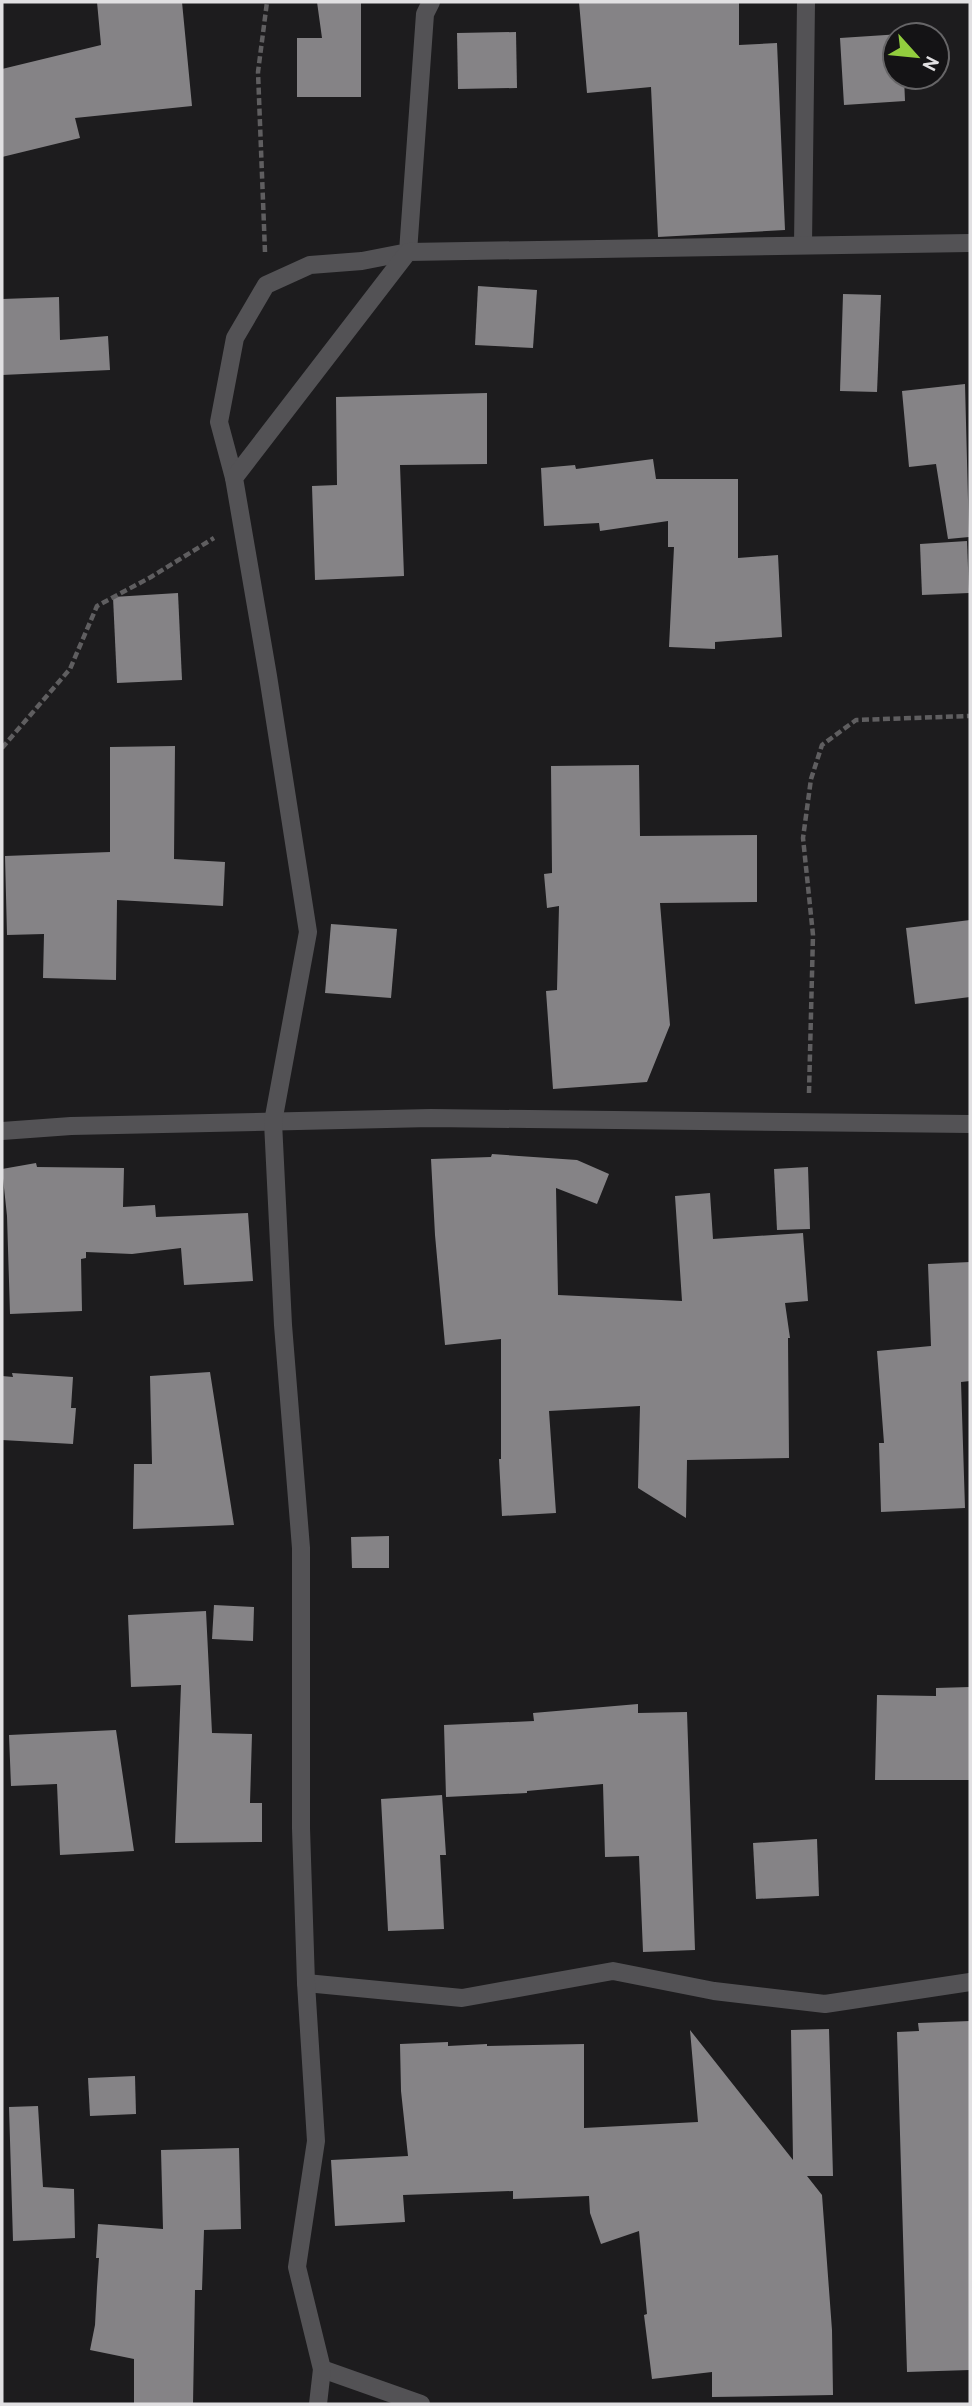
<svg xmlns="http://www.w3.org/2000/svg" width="972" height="2406" font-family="Overpass,sans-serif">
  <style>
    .building { fill: #858386 }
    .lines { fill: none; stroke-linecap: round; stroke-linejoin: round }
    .path { stroke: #5f5e60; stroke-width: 4.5; stroke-dasharray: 7 3.5; stroke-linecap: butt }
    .minor { stroke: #535255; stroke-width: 18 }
  </style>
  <rect width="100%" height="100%" fill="#1d1c1e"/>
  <g class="building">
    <path d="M 97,2 L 182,2 L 192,106 L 75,118 L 80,138 L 2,157 L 2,69 L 101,45 Z"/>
    <path d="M 317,2 L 361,2 L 361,97 L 297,97 L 297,38 L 322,38 Z"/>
    <path d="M 579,2 L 739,2 L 739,45 L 777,43 L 785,230 L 658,237 L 651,87 L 587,93 Z"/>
    <path d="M 516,32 L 517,88 L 458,89 L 457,33 Z"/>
    <path d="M 901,34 L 895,35 L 895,77 L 904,77 L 905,101 L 844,105 L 840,38 Z"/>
    <path d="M 478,286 L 537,290 L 533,348 L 475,345 Z"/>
    <path d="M 843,294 L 881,295 L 877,392 L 840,391 Z"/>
    <path d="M 59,297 L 60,340 L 108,336 L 110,370 L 2,375 L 2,299 Z"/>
    <path d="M 965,384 L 969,537 L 948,539 L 936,464 L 909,467 L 902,391 Z"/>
    <path d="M 487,393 L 487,464 L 400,465 L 404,576 L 315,580 L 312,486 L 337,485 L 336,397 Z"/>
    <path d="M 653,459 L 656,479 L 738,479 L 738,558 L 778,555 L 782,637 L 715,642 L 715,649 L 669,647 L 674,547 L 668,547 L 668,521 L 600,531 L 599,523 L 544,526 L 541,468 L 575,465 L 576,469 Z"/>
    <path d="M 967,541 L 969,593 L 922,595 L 920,544 Z"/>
    <path d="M 178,593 L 182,680 L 117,683 L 113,597 Z"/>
    <path d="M 175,746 L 174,859 L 225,862 L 223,906 L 117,900 L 116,980 L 43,978 L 44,934 L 7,935 L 5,856 L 110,852 L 110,747 Z"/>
    <path d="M 639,765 L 640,836 L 757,835 L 757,902 L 660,903 L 670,1025 L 647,1082 L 553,1089 L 546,991 L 557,990 L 559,906 L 547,908 L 544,874 L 552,873 L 551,766 Z"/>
    <path d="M 970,920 L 970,997 L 915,1004 L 906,928 Z"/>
    <path d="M 331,924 L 397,929 L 391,998 L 325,993 Z"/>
    <path d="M 492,1154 L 577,1160 L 609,1174 L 597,1204 L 556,1188 L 558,1295 L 682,1301 L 675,1196 L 710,1193 L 713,1239 L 803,1233 L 808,1301 L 785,1303 L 790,1338 L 788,1338 L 789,1458 L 687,1460 L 686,1518 L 638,1488 L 640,1406 L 549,1411 L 556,1513 L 502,1516 L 499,1459 L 501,1459 L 501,1339 L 445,1345 L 435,1235 L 431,1159 L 491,1157 Z"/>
    <path d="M 36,1163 L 37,1167 L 124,1168 L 123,1207 L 155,1205 L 156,1217 L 248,1213 L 253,1281 L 184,1285 L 181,1248 L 132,1254 L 86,1252 L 86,1258 L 81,1259 L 82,1311 L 10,1314 L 7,1216 L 2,1169 Z"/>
    <path d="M 808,1167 L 810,1229 L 777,1230 L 774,1169 Z"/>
    <path d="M 970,1262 L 970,1381 L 961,1382 L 965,1508 L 881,1512 L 879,1443 L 884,1443 L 877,1351 L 931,1346 L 928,1264 Z"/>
    <path d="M 210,1372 L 234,1525 L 133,1529 L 134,1464 L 152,1464 L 150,1376 Z"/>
    <path d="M 12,1373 L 73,1377 L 71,1408 L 76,1408 L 73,1444 L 2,1440 L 2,1376 L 13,1377 Z"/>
    <path d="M 389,1536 L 389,1568 L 352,1568 L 351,1537 Z"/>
    <path d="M 214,1605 L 254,1607 L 253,1641 L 212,1639 Z"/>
    <path d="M 206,1611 L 212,1733 L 252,1734 L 250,1803 L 262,1803 L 262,1842 L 175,1843 L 181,1685 L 131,1687 L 128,1615 Z"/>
    <path d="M 970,1687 L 970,1780 L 875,1780 L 877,1695 L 936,1696 L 936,1688 Z"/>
    <path d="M 638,1704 L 638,1713 L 687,1712 L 695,1950 L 643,1952 L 639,1856 L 605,1857 L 603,1784 L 527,1791 L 527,1793 L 446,1797 L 444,1725 L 534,1721 L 533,1713 Z"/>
    <path d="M 116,1730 L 134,1851 L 60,1855 L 57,1784 L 11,1786 L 9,1735 Z"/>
    <path d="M 442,1795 L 446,1855 L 440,1855 L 444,1929 L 388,1931 L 381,1799 Z"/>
    <path d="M 817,1839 L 819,1896 L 756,1899 L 753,1843 Z"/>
    <path d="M 970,2021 L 970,2370 L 907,2372 L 897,2032 L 919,2031 L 918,2023 Z"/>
    <path d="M 829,2029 L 833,2176 L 807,2176 L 822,2195 L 832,2330 L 833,2395 L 712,2397 L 712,2372 L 652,2379 L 644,2315 L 647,2314 L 639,2231 L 601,2244 L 590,2213 L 589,2196 L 513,2199 L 513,2191 L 403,2195 L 405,2222 L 335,2226 L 331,2160 L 408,2156 L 401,2091 L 400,2044 L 448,2042 L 448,2046 L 487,2044 L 487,2046 L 584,2044 L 584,2128 L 698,2122 L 690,2030 L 793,2160 L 791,2030 Z"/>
    <path d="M 135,2076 L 136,2114 L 90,2116 L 88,2078 Z"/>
    <path d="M 38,2106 L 43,2187 L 74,2189 L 75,2238 L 13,2241 L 9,2107 Z"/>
    <path d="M 239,2148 L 241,2229 L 204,2230 L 202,2290 L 195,2290 L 193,2404 L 134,2404 L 134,2359 L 90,2350 L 95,2325 L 97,2287 L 99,2258 L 96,2258 L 98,2224 L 163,2229 L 161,2150 Z"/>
  </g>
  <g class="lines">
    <g class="path">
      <path d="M 265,252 L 258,72 L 267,2"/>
      <path d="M 2,748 L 70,669 L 97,606 L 151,577 L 214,538"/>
      <path d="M 809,1093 L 813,935 L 803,838 L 811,779 L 822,745 L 856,720 L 970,716"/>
    </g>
    <g class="minor">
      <path d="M 803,245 L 806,2"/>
      <path d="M 234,478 L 219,422 L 235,338 L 266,285 L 310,265 L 362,261 L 408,252 L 425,14 L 431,2"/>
      <path d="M 2,1131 L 71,1126 L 431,1118 L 970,1124"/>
      <path d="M 306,1983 L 462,1998 L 613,1971 L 714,1991 L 825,2004 L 970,1982"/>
      <path d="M 322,2369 L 421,2404"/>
      <path d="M 318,2404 L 322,2369 L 297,2267 L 316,2141 L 306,1983 L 301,1828 L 301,1548 L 283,1325 L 273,1122 L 308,932 L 268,676 L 234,478 L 408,252 L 970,243"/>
    </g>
  </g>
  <rect width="972" height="2406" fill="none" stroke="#e1e0e2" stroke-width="7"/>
  <g transform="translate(916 56) rotate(117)"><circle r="33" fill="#141315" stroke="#666567" stroke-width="2"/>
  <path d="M0-5L12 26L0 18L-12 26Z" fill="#92cd3e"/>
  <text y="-10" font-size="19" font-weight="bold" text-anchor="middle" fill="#e1e0e2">N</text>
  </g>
</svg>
